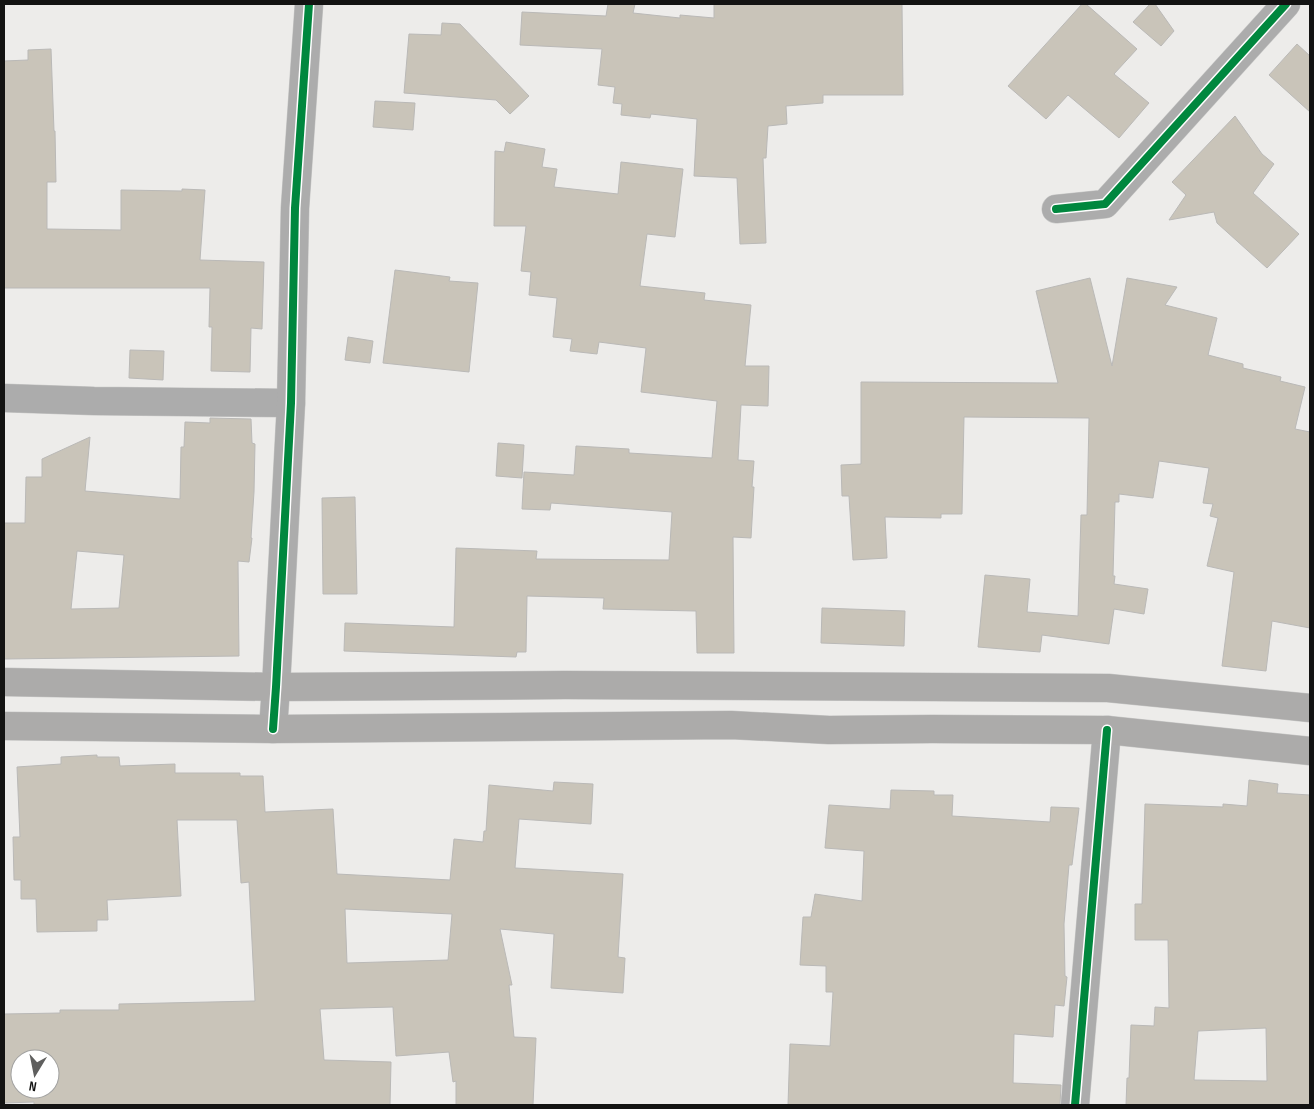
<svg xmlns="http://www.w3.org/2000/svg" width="1314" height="1109" font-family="'Sofia Sans Condensed',sans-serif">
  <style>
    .building { fill: #c9c4b9; stroke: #bab9b7; fill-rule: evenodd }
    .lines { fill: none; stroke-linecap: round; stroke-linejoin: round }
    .minor-casing { stroke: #c9c9c8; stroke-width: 29 }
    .secondary-casing { stroke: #c9c9c8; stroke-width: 29 }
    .minor { stroke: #acacac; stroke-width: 28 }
    .secondary { stroke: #acabaa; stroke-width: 28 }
    .cycleway-casing { stroke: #fff; stroke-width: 11 }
    .cycleway { stroke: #00873e; stroke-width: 8 }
  </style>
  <rect width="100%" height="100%" fill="#edecea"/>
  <g class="building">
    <path d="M 608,4 L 635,4 L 633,13 L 680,18 L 680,15 L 714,18 L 714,4 L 902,4 L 903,95 L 823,95 L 823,103 L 786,106 L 787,124 L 768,126 L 766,158 L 763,158 L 766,243 L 740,244 L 737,178 L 694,176 L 697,119 L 651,114 L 650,118 L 621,115 L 622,104 L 613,103 L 615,87 L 598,85 L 602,49 L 520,45 L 522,12 L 606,16 Z"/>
    <path d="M 1082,4 L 1086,4 L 1137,49 L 1114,74 L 1149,103 L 1119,138 L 1068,95 L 1046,119 L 1008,86 Z"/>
    <path d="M 1150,4 L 1155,4 L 1174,31 L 1161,46 L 1133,22 Z"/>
    <path d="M 442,23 L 460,24 L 529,96 L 510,114 L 496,100 L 404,93 L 409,34 L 441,35 Z"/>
    <path d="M 1297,44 L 1310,56 L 1310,112 L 1269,75 Z"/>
    <path d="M 51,49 L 54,131 L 55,131 L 56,182 L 47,182 L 47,229 L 121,230 L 121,190 L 182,191 L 182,189 L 205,190 L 200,260 L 264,262 L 262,329 L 251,328 L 250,372 L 211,371 L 212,327 L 209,327 L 210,288 L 4,288 L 4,61 L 28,60 L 28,50 Z"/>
    <path d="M 375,101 L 415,103 L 413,130 L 373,127 Z"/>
    <path d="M 1235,116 L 1262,154 L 1274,164 L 1253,193 L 1299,234 L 1267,268 L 1217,223 L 1214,212 L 1169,220 L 1186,195 L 1172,182 Z"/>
    <path d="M 506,142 L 545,149 L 542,167 L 557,169 L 554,187 L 618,194 L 621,162 L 683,169 L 675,237 L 647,234 L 640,286 L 705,293 L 704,300 L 751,305 L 745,366 L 769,366 L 768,406 L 741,405 L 738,460 L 754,461 L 752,487 L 754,487 L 751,538 L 733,537 L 734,653 L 697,653 L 696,611 L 603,609 L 604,598 L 527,596 L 526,652 L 517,652 L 516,657 L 344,651 L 345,623 L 454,627 L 456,548 L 537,551 L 536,559 L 669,560 L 672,512 L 551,503 L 550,510 L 522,509 L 524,472 L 574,475 L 576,446 L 629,449 L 629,453 L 712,458 L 717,401 L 641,392 L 646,348 L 599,342 L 597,354 L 570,351 L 572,339 L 553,337 L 557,298 L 529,295 L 531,272 L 521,271 L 526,226 L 494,226 L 495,151 L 504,152 Z"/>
    <path d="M 395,270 L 450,277 L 449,281 L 478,283 L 469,372 L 383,363 Z"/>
    <path d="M 1090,278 L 1112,366 L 1127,278 L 1177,287 L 1165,305 L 1217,318 L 1208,355 L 1243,364 L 1243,368 L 1281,377 L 1280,381 L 1305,387 L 1295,429 L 1310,432 L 1310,628 L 1272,621 L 1266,671 L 1222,666 L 1234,572 L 1207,566 L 1218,518 L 1210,516 L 1213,504 L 1203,503 L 1209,468 L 1159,461 L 1153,498 L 1119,494 L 1119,502 L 1115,502 L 1113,576 L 1115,576 L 1114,584 L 1148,589 L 1144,614 L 1114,609 L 1109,644 L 1042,635 L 1040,652 L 978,647 L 985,575 L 1030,579 L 1027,612 L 1078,616 L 1081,515 L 1087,515 L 1089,418 L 964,417 L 962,514 L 941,514 L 941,518 L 885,517 L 887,558 L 853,560 L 849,496 L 842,496 L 841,465 L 861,464 L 861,382 L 1058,383 L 1036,291 Z"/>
    <path d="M 348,337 L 373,341 L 370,363 L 345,360 Z"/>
    <path d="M 130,350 L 164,351 L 163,380 L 129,378 Z"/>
    <path d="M 210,418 L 251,419 L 252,443 L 255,444 L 254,492 L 251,538 L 252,538 L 249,562 L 238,561 L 239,656 L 4,659 L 4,523 L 25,523 L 26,477 L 42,477 L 42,459 L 90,437 L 85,491 L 180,499 L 181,447 L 184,447 L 185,422 L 210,423 ZM 77,551 L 124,555 L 119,608 L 71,609 Z"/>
    <path d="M 498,443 L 524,445 L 522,478 L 496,476 Z"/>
    <path d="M 355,497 L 357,594 L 323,594 L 322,498 Z"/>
    <path d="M 822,608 L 905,611 L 904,646 L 821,643 Z"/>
    <path d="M 97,755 L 97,757 L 119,757 L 120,766 L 175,764 L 175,773 L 240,773 L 240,776 L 263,776 L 265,812 L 333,809 L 337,874 L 450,880 L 454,839 L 483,842 L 484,831 L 486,831 L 489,785 L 553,791 L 554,782 L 593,784 L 591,824 L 519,819 L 515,868 L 623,874 L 618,957 L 625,958 L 623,993 L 551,988 L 554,934 L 500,929 L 512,985 L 509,985 L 514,1037 L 536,1038 L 533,1105 L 456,1105 L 456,1081 L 453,1082 L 449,1052 L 396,1056 L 393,1007 L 320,1009 L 324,1060 L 391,1062 L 390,1105 L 34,1105 L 34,1102 L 4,1103 L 4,1014 L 60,1013 L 60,1010 L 119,1010 L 119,1004 L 255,1001 L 249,882 L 241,883 L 237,820 L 177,820 L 181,896 L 107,900 L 108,920 L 97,920 L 97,931 L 37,932 L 36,899 L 21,899 L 21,880 L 14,880 L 13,837 L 20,837 L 17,767 L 61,764 L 61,757 ZM 345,909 L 452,914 L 448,960 L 347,963 ZM 20,1059 L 50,1059 L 50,1089 L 20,1089 Z"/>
    <path d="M 1249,780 L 1278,784 L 1277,793 L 1310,795 L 1310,1105 L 1126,1105 L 1127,1078 L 1129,1078 L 1131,1025 L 1154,1026 L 1155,1007 L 1169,1008 L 1168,940 L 1135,940 L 1135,904 L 1142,904 L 1145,804 L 1223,807 L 1223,804 L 1247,806 ZM 1266,1028 L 1267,1081 L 1194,1080 L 1198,1031 Z"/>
    <path d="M 891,790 L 934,791 L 934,795 L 953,795 L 952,816 L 1050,822 L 1051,807 L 1079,808 L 1072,865 L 1069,865 L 1064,924 L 1065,976 L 1067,977 L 1064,1006 L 1055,1005 L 1053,1037 L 1014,1034 L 1013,1083 L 1061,1085 L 1060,1105 L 788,1105 L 790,1044 L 830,1046 L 833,992 L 826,992 L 826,966 L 800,965 L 803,917 L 811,917 L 815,894 L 862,901 L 864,851 L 825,848 L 829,805 L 890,809 Z"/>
  </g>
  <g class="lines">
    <g class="minor-casing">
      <g id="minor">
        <path d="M 1056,209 L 1105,204 L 1286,4"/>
        <path d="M 4,398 L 94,401 L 291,403"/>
        <path d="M 273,729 L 276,687 L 291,403 L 295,208 L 309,4"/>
        <path d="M 1075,1105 L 1107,730"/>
      </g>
    </g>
    <g class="secondary-casing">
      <g id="secondary">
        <path d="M 4,682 L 276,687 L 565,685 L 1108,688 L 1310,708"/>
        <path d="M 4,726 L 273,729 L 731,725 L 829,730 L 932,729 L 1107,730 L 1310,751"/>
      </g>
    </g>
    <use href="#minor" class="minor"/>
    <use href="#secondary" class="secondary"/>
    <g class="cycleway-casing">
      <g id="cycleway">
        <path d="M 1056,209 L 1105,204 L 1286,4"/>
        <path d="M 273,729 L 276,687 L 291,403 L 295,208 L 309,4"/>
        <path d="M 1075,1105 L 1107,730"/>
      </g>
    </g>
    <use href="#cycleway" class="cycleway"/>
  </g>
  <rect width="1314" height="1109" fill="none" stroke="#131312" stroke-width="10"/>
  <g transform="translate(35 1074) rotate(190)"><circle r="24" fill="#ffffff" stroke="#a1a1a0"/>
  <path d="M0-4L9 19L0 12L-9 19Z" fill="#5f5f5e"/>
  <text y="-8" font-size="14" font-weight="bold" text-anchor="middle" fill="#131312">N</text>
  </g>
</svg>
